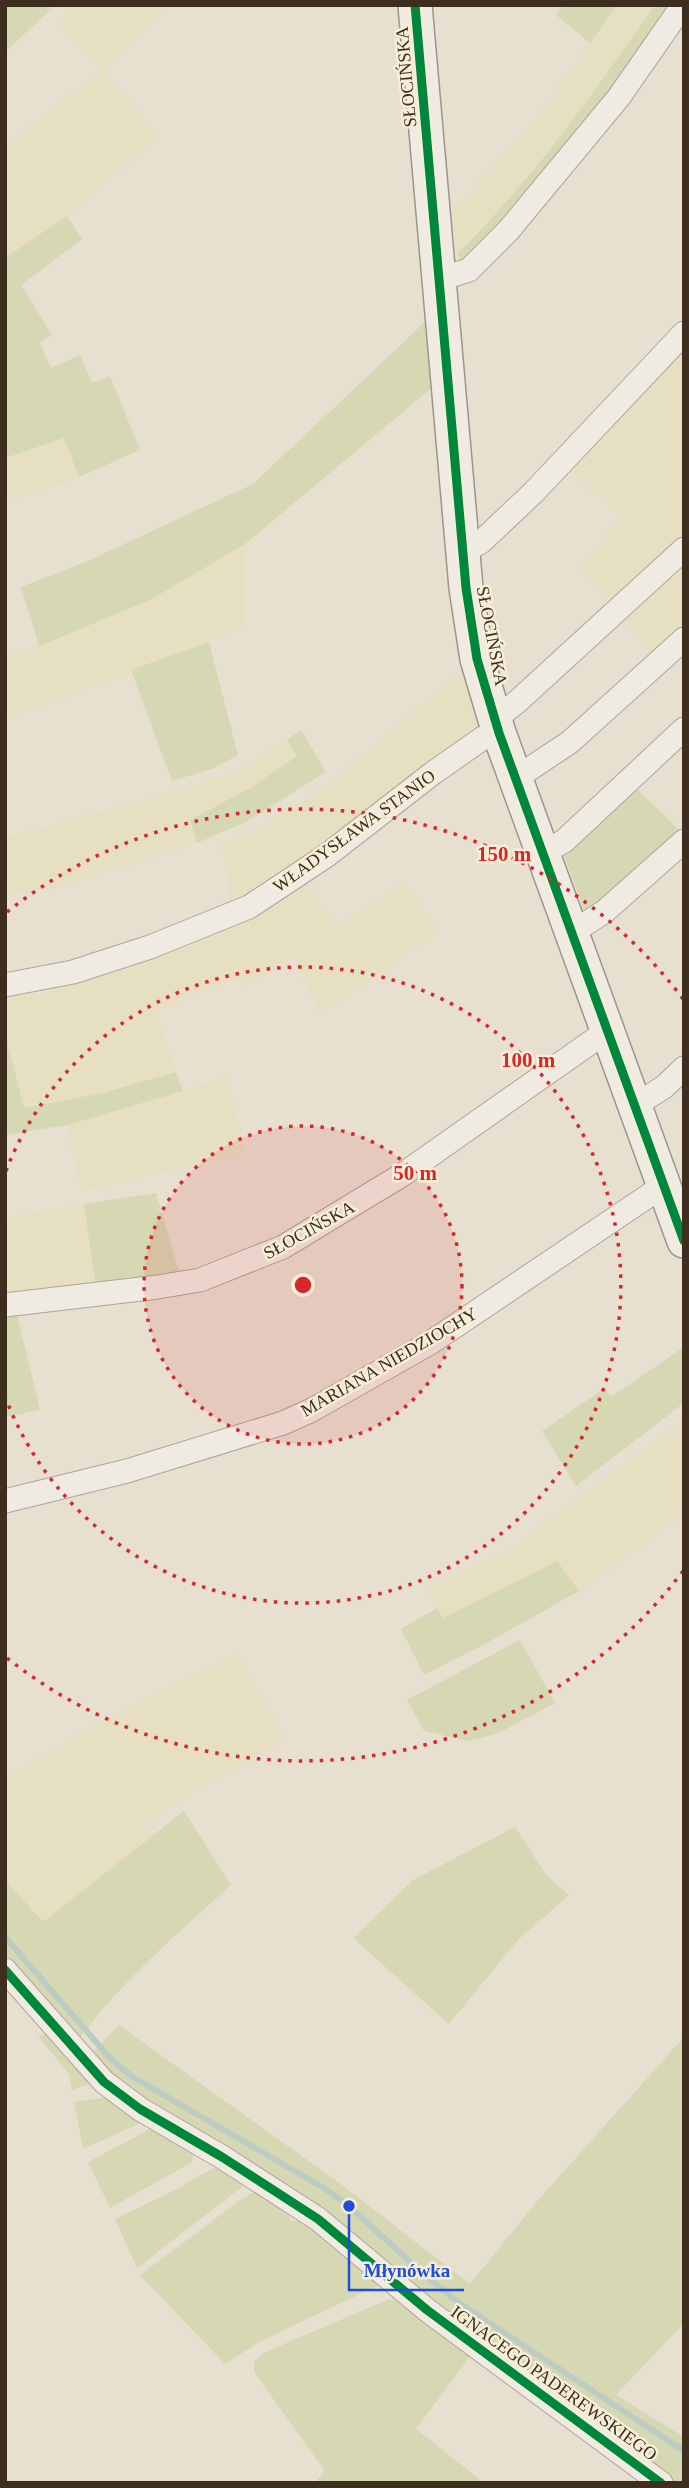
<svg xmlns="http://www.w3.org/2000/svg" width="689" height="2488" font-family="'Times New Roman',serif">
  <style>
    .farmland { fill: #e6dfc2 }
    .green { fill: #d6d7b3 }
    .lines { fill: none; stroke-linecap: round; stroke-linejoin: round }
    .stream { stroke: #bcccc2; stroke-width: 6 }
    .street-casing { stroke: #ada599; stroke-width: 25 }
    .secondary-casing { stroke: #9c958a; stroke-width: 36 }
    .street { stroke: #efebe3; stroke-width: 23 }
    .secondary { stroke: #efebe3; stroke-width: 33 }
    .cycleway-casing { stroke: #f7eed8; stroke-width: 13 }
    .cycleway { stroke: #00873e; stroke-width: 9 }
    .ring { fill: none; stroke: #d62828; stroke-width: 3.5; stroke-dasharray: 3.5 7 }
    .labels { text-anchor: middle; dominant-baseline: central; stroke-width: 5; stroke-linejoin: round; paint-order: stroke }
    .street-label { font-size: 18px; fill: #3d2e20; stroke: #f7eed8 }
    .centre { fill: #d62828; stroke: #f7eed8; stroke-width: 3.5 }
    .ring-label { font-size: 21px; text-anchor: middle; font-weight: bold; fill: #d62828; stroke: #f7eed8; stroke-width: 5; stroke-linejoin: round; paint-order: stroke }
    .leader { fill: none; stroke: #1d4ed8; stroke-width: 2.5 }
    .callout-dot { fill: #1d4ed8; stroke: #f7eed8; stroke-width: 2.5 }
    .callout-label { font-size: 19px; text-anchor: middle; font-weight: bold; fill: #1d4ed8; stroke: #f7eed8; stroke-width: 5; stroke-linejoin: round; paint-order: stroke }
  </style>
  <rect width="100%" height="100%" fill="#e7e0d1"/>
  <g class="farmland">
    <path d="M 76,5 L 169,5 L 103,71 L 158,136 L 67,216 L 5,258 L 5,146 L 103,71 L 57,24 Z"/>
    <path d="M 617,5 L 655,5 L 583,107 L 495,217 L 457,254 L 451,214 L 534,123 Z"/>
    <path d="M 684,343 L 684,536 L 617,607 L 578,566 L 623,519 L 570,468 Z"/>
    <path d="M 64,438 L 79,477 L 65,483 L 5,501 L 5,458 Z"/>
    <path d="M 245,544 L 245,626 L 209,642 L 60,699 L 5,717 L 5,658 L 150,600 Z"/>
    <path d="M 684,557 L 684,628 L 653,655 L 625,618 Z"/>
    <path d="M 465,672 L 477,729 L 326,848 L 231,908 L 223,845 L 261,827 L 312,796 L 377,745 L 449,680 Z"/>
    <path d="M 287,740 L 298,755 L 252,787 L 191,820 L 197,843 L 53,889 L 11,894 L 5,870 L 5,838 L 176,791 L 237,771 Z"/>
    <path d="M 305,882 L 337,926 L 405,883 L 438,932 L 321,1013 L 293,959 L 244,987 L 239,978 L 155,1010 L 176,1072 L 103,1093 L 24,1108 L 5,1034 L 5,995 L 42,993 L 117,969 L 224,929 L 279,902 Z"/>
    <path d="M 228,1077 L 244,1153 L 81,1191 L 67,1125 Z"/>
    <path d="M 84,1204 L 96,1287 L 5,1298 L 5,1218 Z"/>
    <path d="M 684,1421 L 684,1514 L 579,1591 L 556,1561 L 443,1618 L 427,1589 L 514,1548 L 533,1531 Z"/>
    <path d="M 237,1654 L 286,1739 L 174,1803 L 144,1826 L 152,1836 L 43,1923 L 5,1880 L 5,1778 L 107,1718 Z"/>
  </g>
  <g class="green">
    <path d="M 5,5 L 56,5 L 5,52 Z"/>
    <path d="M 563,5 L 617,5 L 590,43 L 556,15 Z"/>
    <path d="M 655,5 L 673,5 C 606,96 540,181 462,263 L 457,254 C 533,180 594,92 655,5 Z"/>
    <path d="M 67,216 L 82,239 L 21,285 L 52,335 L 40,343 L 51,368 L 80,355 L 92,383 L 110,376 L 140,450 L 79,477 L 64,438 L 5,458 L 5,258 Z"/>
    <path d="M 425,322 L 432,326 L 434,386 L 245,544 L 150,600 L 39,646 L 21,587 L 90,560 L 253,484 Z"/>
    <path d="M 209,642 L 238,755 L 212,769 L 172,781 L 131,670 Z"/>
    <path d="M 301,730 L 326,772 L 246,822 L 197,843 L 190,820 L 252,787 L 297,756 L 287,740 Z"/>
    <path d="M 634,786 L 683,834 L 586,916 L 562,849 Z"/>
    <path d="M 5,1034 L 24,1108 L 103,1093 L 176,1072 L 183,1091 L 67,1125 L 5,1135 Z"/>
    <path d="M 156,1193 L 179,1272 L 96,1287 L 84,1204 Z"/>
    <path d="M 17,1314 L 40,1410 L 5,1417 L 5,1316 Z"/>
    <path d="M 684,1347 L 684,1403 L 576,1486 L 542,1431 L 605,1388 L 611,1397 Z"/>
    <path d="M 557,1561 L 579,1591 L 485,1644 L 424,1675 L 401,1629 L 437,1608 L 443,1618 Z"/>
    <path d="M 520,1640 L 555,1703 L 497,1734 L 468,1741 L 424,1731 L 407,1700 Z"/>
    <path d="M 184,1811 L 231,1885 C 177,1934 120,1982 77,2042 L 5,1958 L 5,1880 L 43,1922 Z"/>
    <path d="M 515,1827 L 547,1876 L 569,1895 L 518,1940 L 449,2024 L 353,1938 L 413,1880 Z"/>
    <path d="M 119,2025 L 338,2182 L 470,2284 L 539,2199 L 684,2037 L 684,2323 L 616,2395 L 684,2437 L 684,2483 L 675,2483 L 581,2412 L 151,2108 L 95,2064 L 91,2054 Z"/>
    <path d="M 53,2032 L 95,2082 L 72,2090 L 69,2074 L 38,2036 Z"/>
    <path d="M 109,2097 L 145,2121 L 83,2149 L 74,2102 Z"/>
    <path d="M 152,2128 L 195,2151 L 191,2163 L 110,2208 L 88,2162 Z"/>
    <path d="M 223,2166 L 247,2182 L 243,2186 L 137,2268 L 115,2219 L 179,2188 L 211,2169 Z"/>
    <path d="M 262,2192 L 287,2208 L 290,2221 L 305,2221 L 380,2279 L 377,2286 L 261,2341 L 225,2364 L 140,2275 L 243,2198 L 252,2193 Z"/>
    <path d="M 400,2299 L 471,2355 L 416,2429 L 484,2483 L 315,2483 L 325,2471 L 254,2372 L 254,2362 L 263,2353 L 387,2300 Z"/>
  </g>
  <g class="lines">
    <path class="stream" d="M 5,1937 L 110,2058 L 131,2076 L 324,2188 L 349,2206 L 419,2270 L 459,2303 L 684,2451"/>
    <g class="street-casing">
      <g id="street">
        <path d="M 440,279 L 469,270 L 508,231 L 619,97 L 683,5"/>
        <path d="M 462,552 L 481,542 L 533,493 L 684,333"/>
        <path d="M 495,719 L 518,701 L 684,549"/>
        <path d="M 516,778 L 570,742 L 684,639"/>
        <path d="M 543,853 L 564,841 L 684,729"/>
        <path d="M 571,933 L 604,912 L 684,841"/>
        <path d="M 5,985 L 73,972 L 150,947 L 249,907 L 326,856 L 433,773 L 483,738 L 499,733"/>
        <path d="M 634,1106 L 664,1087 L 684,1068"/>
        <path d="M 5,1305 L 158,1287 L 200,1280 L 283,1247 L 402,1175 L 607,1031"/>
        <path d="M 5,1501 L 127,1471 L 283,1423 L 312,1410 L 430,1343 L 663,1186"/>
        <path d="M 5,1970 L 104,2082 L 140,2109 L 222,2157 L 318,2219 L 427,2310 L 661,2483"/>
      </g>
    </g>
    <g class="secondary-casing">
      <path id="secondary" d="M 415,5 L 466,588 L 477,659 L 499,733 L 684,1241"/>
    </g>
    <use href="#street" class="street"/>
    <use href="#secondary" class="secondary"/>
    <g class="cycleway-casing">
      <g id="cycleway">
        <path d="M 415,5 L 466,588 L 477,659 L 499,733 L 684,1241"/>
        <path d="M 5,1970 L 104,2082 L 140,2109 L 222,2157 L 318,2219 L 427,2310 L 661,2483"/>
      </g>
    </g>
    <use href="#cycleway" class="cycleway"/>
  </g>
  <circle cx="303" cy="1285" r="159" fill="#d62828" fill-opacity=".12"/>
  <g class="ring">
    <circle cx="303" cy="1285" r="159"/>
    <path d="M6 1171A318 318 0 1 1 6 1399"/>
    <path d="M683 1571A476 476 0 0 1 7 1658M7 912A476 476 0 0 1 683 999"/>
  </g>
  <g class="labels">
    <g class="street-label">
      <text transform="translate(406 77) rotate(-95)">SŁOCIŃSKA</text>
      <text transform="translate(492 636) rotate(79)">SŁOCIŃSKA</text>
      <text transform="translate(354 831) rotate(-36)">WŁADYSŁAWA STANIO</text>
      <text transform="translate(309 1230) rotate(-29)">SŁOCIŃSKA</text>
      <text transform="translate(389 1362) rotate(-30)">MARIANA NIEDZIOCHY</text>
      <text transform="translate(554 2383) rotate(36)">IGNACEGO PADEREWSKIEGO</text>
    </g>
  </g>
  <circle cx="303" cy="1285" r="10" class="centre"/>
  <g class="ring-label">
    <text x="504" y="861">150 m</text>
    <text x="528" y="1067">100 m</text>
    <text x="415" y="1180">50 m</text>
  </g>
  <path class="leader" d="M349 2206L349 2290H464"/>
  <circle class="callout-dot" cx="349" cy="2206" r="7"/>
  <g class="callout-label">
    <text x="407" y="2277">Młynówka</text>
  </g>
  <rect width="689" height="2488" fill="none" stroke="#3d2e20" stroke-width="14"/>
</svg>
